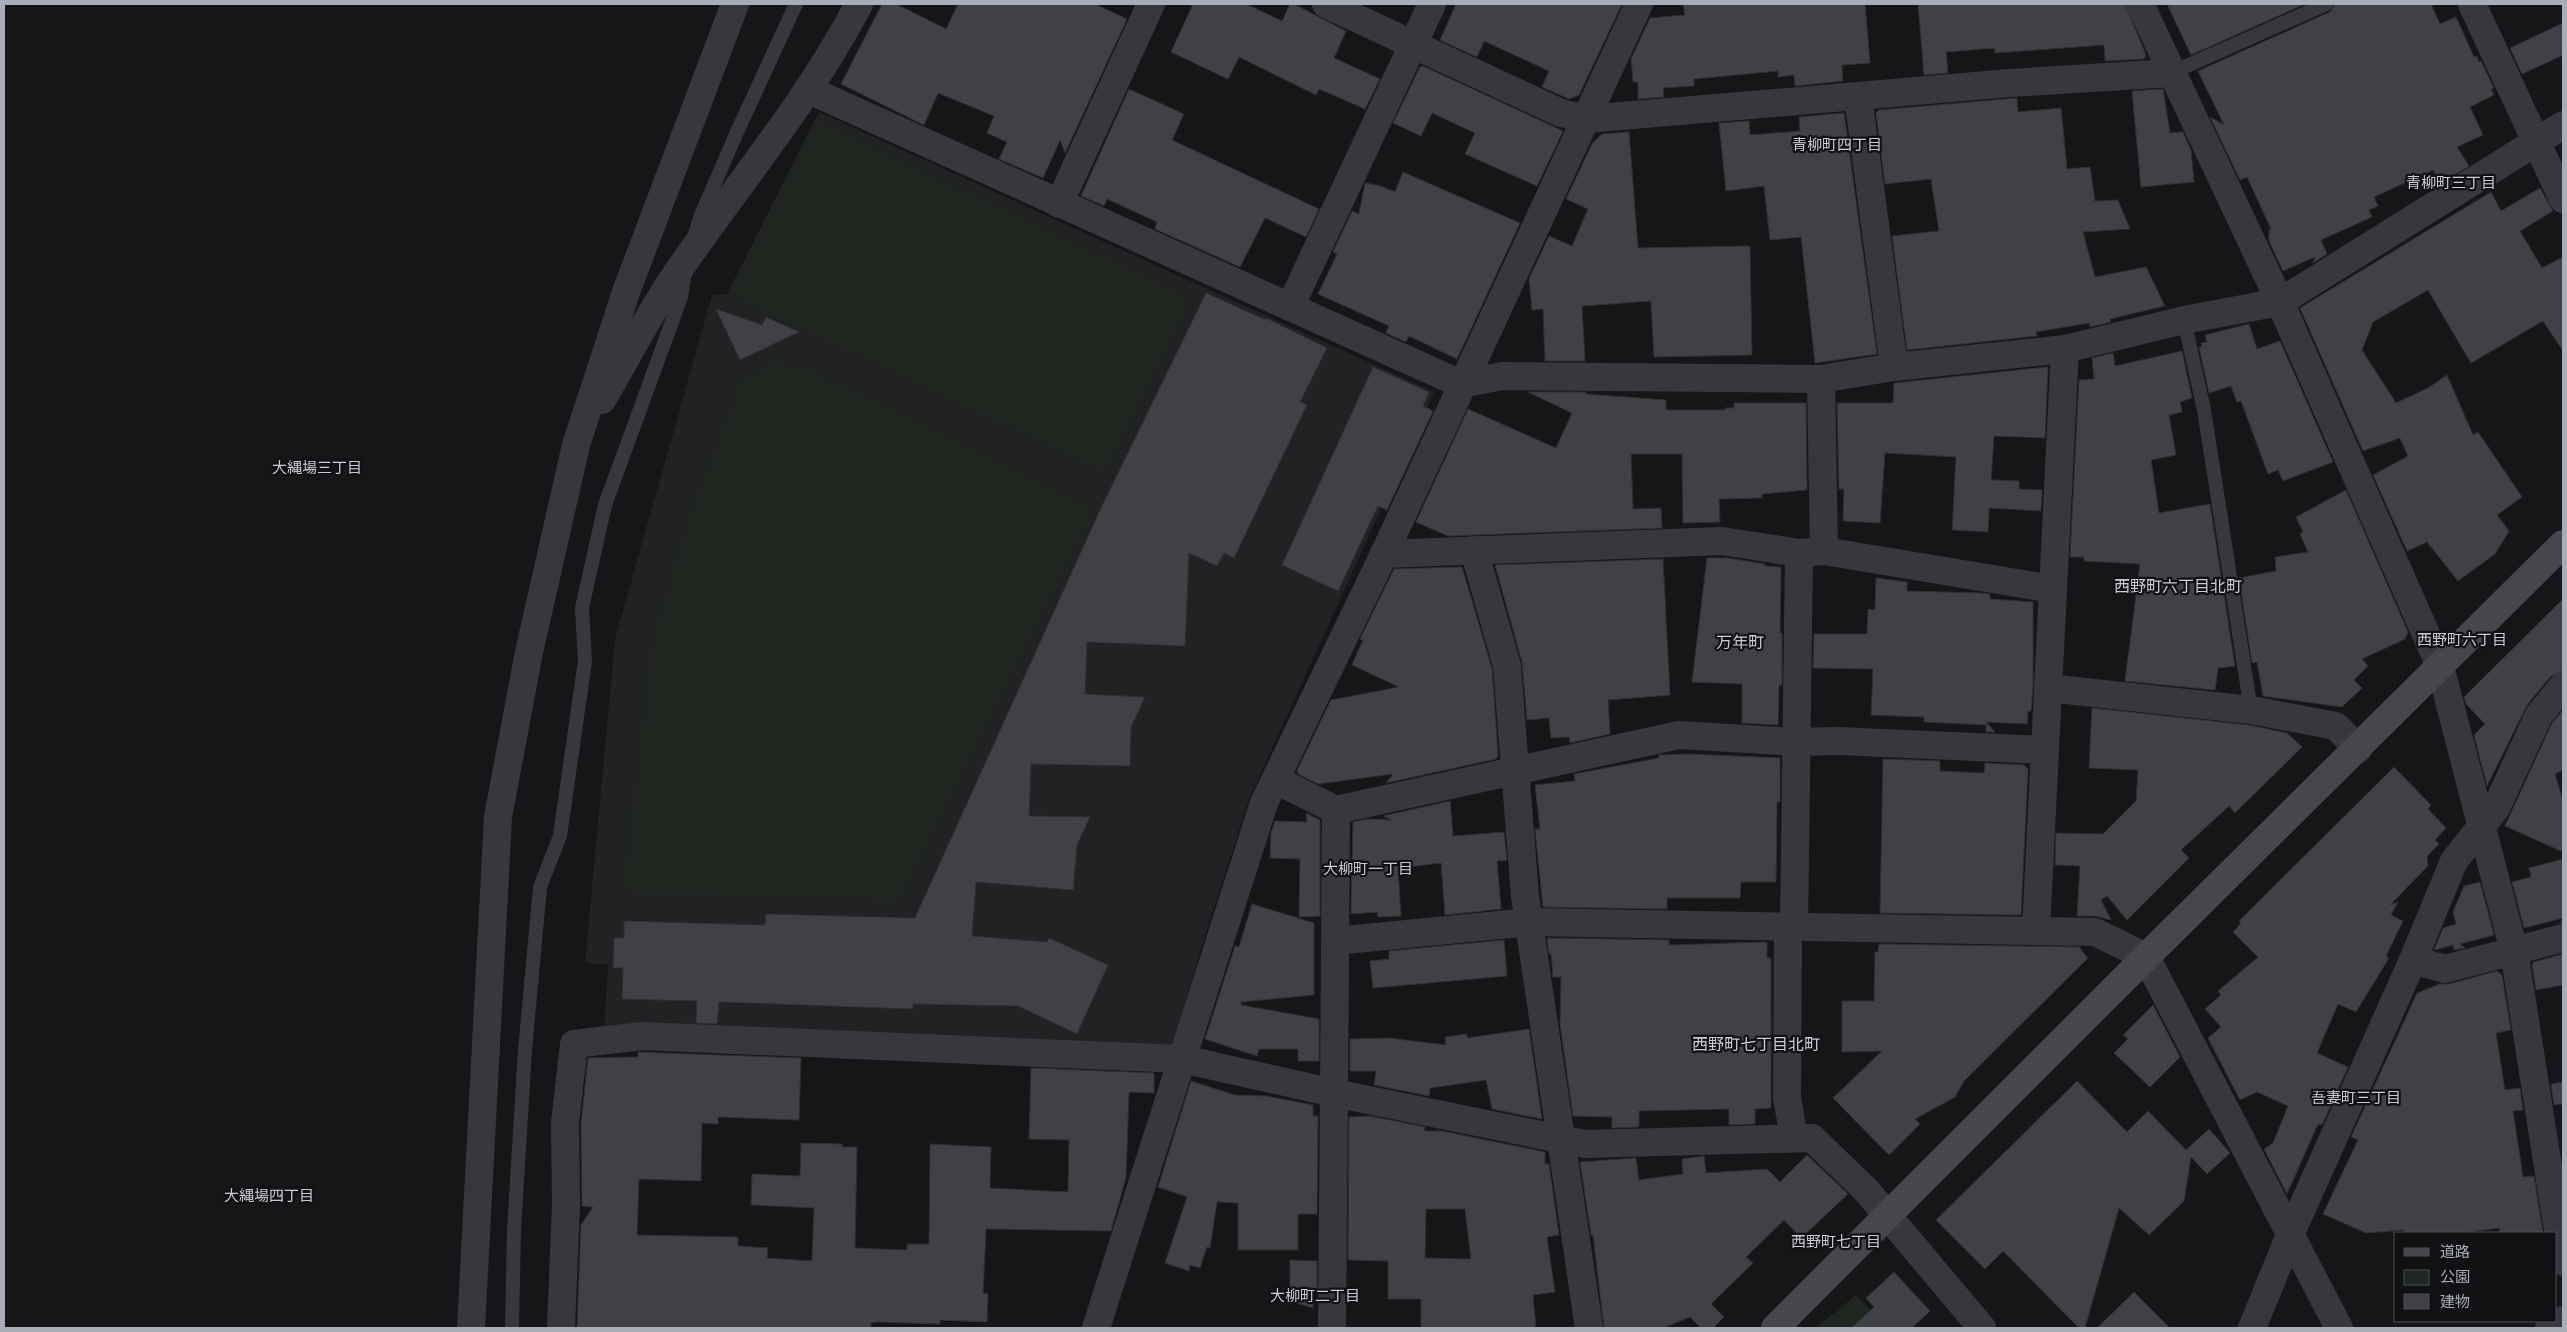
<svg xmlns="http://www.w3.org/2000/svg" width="2567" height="1332" font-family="'DM Sans','Noto Sans JP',sans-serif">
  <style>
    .built { fill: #222225 }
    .green { fill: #1e261f }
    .building { fill: #404145; stroke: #303034; fill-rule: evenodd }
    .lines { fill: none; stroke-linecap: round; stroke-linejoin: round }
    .lane { stroke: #37383d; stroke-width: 14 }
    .street { stroke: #37383d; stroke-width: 28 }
    .secondary { stroke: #45474d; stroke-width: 28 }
    .labels { text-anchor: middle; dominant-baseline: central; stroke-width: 4.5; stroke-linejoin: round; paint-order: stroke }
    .neighbourhood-label { font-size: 15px; fill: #c9ccd4; stroke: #111113 }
    .quarter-label { font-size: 16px; fill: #c9ccd4; stroke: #111113 }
  </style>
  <rect width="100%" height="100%" fill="#161618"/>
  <path class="built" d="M 819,112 L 1434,392 L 1250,797 L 1203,941 L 1174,1042 L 1162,1052 L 604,1031 L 608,965 L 585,963 L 615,639 L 712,295 L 727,294 Z"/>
  <g class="green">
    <path d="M 817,122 L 1189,299 L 1106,472 L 734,296 Z"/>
    <path d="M 774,362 L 812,372 L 1092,509 L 899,900 L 624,891 L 653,644 L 689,519 L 742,381 Z"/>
    <path d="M 1856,1295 L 1887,1328 L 1816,1328 Z"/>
  </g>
  <g class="building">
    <path d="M 882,4 L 896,4 L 946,29 L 958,4 L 1095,4 L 1127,19 L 1065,153 L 1060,140 L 1043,178 L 999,159 L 1007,142 L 987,133 L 994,116 L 938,93 L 924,125 L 841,84 Z"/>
    <path d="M 1193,4 L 1246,4 L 1282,21 L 1290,4 L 1294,4 L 1346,31 L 1334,58 L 1380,79 L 1365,109 L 1319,89 L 1316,95 L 1239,57 L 1228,79 L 1171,52 Z"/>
    <path d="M 1456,4 L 1622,4 L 1579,95 L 1569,99 L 1542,87 L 1549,71 L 1484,41 L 1477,57 L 1440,40 Z"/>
    <path d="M 1683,4 L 1865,4 L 1870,63 L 1842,65 L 1843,81 L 1795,86 L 1794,75 L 1778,77 L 1778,71 L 1694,79 L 1694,86 L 1663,88 L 1664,97 L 1638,99 L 1638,82 L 1633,82 L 1631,59 L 1650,18 L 1685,15 Z"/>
    <path d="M 1918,4 L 2125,4 L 2146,55 L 2144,59 L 2105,61 L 2104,45 L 1995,53 L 1995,48 L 1946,52 L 1948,73 L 1924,75 Z"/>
    <path d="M 2167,4 L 2305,4 L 2191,55 Z"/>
    <path d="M 2335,4 L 2431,4 L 2440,24 L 2456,17 L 2474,57 L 2477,56 L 2479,62 L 2481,61 L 2494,88 L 2491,89 L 2494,95 L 2470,107 L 2483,135 L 2457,147 L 2469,166 L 2441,183 L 2433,170 L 2374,197 L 2378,206 L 2369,210 L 2372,217 L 2321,240 L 2327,254 L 2313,263 L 2315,257 L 2283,271 L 2269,241 L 2269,230 L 2271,229 L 2247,177 L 2240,180 L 2210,117 L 2224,125 L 2198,71 L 2330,12 Z"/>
    <path d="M 2563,23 L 2563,55 L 2522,74 L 2510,48 Z"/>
    <path d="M 1423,66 L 1563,131 L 1537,186 L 1465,154 L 1475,133 L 1432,113 L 1421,136 L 1393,123 L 1420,67 Z"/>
    <path d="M 1129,89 L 1184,114 L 1172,140 L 1319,209 L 1306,237 L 1265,218 L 1240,267 L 1155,229 L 1157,222 L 1107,199 L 1104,206 L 1081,196 Z"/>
    <path d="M 2163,89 L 2170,133 L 2183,132 L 2191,150 L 2194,182 L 2141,187 L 2132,91 Z"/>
    <path d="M 2017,98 L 2018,112 L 2061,108 L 2067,169 L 2090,167 L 2095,201 L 2118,200 L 2130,229 L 2083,232 L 2095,277 L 2146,267 L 2165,306 L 2110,319 L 2111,322 L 2090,327 L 2089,323 L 2036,332 L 2037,336 L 1907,350 L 1892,236 L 1939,231 L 1931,179 L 1885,184 L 1876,113 L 1879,110 Z"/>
    <path d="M 1844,113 L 1877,354 L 1815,363 L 1801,237 L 1770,240 L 1764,186 L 1726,191 L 1719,123 L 1749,121 L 1750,135 L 1800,131 L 1799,117 Z"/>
    <path d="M 1629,132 L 1638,248 L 1750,246 L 1752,355 L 1654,357 L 1651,301 L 1582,306 L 1585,361 L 1545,361 L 1543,309 L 1532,310 L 1529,279 L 1549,236 L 1572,246 L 1588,209 L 1566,199 L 1592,144 L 1602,134 Z"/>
    <path d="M 1403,172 L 1520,223 L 1457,359 L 1409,336 L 1406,342 L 1386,333 L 1389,326 L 1318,294 L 1337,254 L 1333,252 L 1352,211 L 1359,214 L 1365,183 L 1381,186 L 1395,192 Z"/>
    <path d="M 2540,188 L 2553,211 L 2520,231 L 2542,268 L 2563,257 L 2563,351 L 2543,321 L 2471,363 L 2428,290 L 2373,322 L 2362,350 L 2396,403 L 2428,388 L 2447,375 L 2473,435 L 2478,432 L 2522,497 L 2497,515 L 2509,531 L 2495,554 L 2458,581 L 2427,542 L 2407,551 L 2373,475 L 2408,456 L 2400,438 L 2363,451 L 2300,308 L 2491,192 L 2501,211 Z"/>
    <path d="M 1206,293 L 1266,320 L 1266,318 L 1327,348 L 1300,402 L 1307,405 L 1234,558 L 1224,553 L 1217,566 L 1189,553 L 1185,646 L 1087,642 L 1085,694 L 1145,697 L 1131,727 L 1130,766 L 1031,764 L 1029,816 L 1090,817 L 1077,845 L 1073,890 L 976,882 L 972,936 L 1047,942 L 1049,938 L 1108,965 L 1077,1034 L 1018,1006 L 913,1004 L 913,1009 L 719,1002 L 717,1024 L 696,1023 L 697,1001 L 622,999 L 623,968 L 613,968 L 614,938 L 624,938 L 624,921 L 765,925 L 766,914 L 915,918 L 1100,510 Z"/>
    <path d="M 716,309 L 762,325 L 766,317 L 799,332 L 740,360 Z"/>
    <path d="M 2249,324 L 2257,349 L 2280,341 L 2333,462 L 2283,481 L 2278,470 L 2268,474 L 2241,401 L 2237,402 L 2231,386 L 2209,393 L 2199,347 L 2202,347 L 2201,343 L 2207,342 L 2205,335 Z"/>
    <path d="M 2182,351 L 2192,398 L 2180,402 L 2182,412 L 2169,415 L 2176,455 L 2151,460 L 2159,513 L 2210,504 L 2235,666 L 2218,668 L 2215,690 L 2125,681 L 2140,564 L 2084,561 L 2084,557 L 2070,557 L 2079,380 L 2094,379 L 2092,358 L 2113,353 L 2115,366 Z"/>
    <path d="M 1373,367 L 1429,392 L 1423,406 L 1433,411 L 1387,510 L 1378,506 L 1338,591 L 1282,565 Z"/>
    <path d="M 2047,367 L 2048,368 L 2045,438 L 1994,436 L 1991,480 L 2019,481 L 2019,489 L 2042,490 L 2041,511 L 1989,508 L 1988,532 L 1952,530 L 1956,457 L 1885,453 L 1880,523 L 1843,521 L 1844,489 L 1839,489 L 1837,403 L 1893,403 L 1894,383 Z"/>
    <path d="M 1528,392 L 1586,392 L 1586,394 L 1666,400 L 1666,410 L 1725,410 L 1725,408 L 1734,408 L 1734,403 L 1806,403 L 1807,490 L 1762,494 L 1762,498 L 1719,499 L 1720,522 L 1683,523 L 1682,454 L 1631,454 L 1633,509 L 1661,508 L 1662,528 L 1448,536 L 1416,522 L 1468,409 L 1556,448 L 1572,413 Z"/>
    <path d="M 2346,490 L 2408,632 L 2405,639 L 2362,659 L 2368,666 L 2354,680 L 2362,688 L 2342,707 L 2263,696 L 2257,662 L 2252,663 L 2239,578 L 2276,571 L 2275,557 L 2308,552 L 2300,534 L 2303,532 L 2296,517 Z"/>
    <path d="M 1707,558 L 1728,558 L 1765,564 L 1765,566 L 1781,567 L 1780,633 L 1782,633 L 1782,685 L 1779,685 L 1778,725 L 1742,723 L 1742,684 L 1692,682 Z"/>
    <path d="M 1663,559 L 1670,695 L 1608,700 L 1610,734 L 1570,743 L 1569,737 L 1551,738 L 1549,718 L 1527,720 L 1522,662 L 1495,565 Z"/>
    <path d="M 1462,567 L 1492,669 L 1498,755 L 1496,759 L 1386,783 L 1393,774 L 1318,784 L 1298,774 L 1297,770 L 1331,700 L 1399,687 L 1352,665 L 1363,640 L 1360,639 L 1394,569 Z"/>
    <path d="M 1876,578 L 1907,582 L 1907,591 L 1981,593 L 1990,594 L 1990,599 L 2033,602 L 2033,686 L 2031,711 L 2028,711 L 2027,724 L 1986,722 L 1995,732 L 1986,732 L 1986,725 L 1924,722 L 1924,717 L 1871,715 L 1873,669 L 1813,668 L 1814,634 L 1867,634 L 1868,609 L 1875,610 Z"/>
    <path d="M 2563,599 L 2563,671 L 2551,676 L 2527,705 L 2487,786 L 2474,735 L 2485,724 L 2466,704 L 2464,697 Z"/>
    <path d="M 2092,708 L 2249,725 L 2287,733 L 2302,747 L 2235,813 L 2229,806 L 2181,850 L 2189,858 L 2127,920 L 2107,896 L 2101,900 L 2111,920 L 2095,916 L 2077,916 L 2080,866 L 2055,865 L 2056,833 L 2103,834 L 2136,801 L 2138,770 L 2089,768 Z"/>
    <path d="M 2563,710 L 2563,770 L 2555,774 L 2563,801 L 2563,852 L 2505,826 L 2552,723 Z"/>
    <path d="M 1689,754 L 1780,758 L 1780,802 L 1777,802 L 1776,882 L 1741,882 L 1740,898 L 1667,898 L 1667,909 L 1543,907 L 1535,829 L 1540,829 L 1535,785 L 1575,781 L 1574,774 L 1659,758 L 1659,755 Z"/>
    <path d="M 1883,759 L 1940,761 L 1940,771 L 1984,773 L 1985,763 L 2024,765 L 2028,769 L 2021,915 L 1880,913 Z"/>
    <path d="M 2394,767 L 2431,805 L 2428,809 L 2446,828 L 2435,840 L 2439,844 L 2427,856 L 2428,866 L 2390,905 L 2398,902 L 2391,915 L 2403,921 L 2386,956 L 2389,958 L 2356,1012 L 2338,1004 L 2317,1053 L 2348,1067 L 2322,1125 L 2318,1124 L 2287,1194 L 2264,1149 L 2273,1143 L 2288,1106 L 2257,1092 L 2240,1100 L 2208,1038 L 2221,1027 L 2205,1009 L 2221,995 L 2218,991 L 2258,957 L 2233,932 L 2241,923 L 2239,921 Z"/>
    <path d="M 1450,801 L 1453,836 L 1504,832 L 1507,860 L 1497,861 L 1501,909 L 1445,915 L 1441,863 L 1398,868 L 1401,916 L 1378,917 L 1377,912 L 1351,914 L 1353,822 L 1367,819 L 1392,820 L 1383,816 Z"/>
    <path d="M 1306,813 L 1320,820 L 1320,916 L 1299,917 L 1300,859 L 1270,858 L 1271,833 L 1275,821 L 1307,822 Z"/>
    <path d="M 2563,859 L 2563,923 L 2560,923 L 2563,918 L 2524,928 L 2512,882 L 2531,877 L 2529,868 Z"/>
    <path d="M 2480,882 L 2494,935 L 2460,944 L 2465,948 L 2454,950 L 2453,945 L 2434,950 L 2443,928 L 2456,924 L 2453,912 L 2464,886 Z"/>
    <path d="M 1252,904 L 1314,923 L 1314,995 L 1241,1002 L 1241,1005 L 1319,1019 L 1319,1061 L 1298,1061 L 1298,1049 L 1259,1049 L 1257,1056 L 1205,1039 L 1235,946 L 1239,947 Z"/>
    <path d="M 1547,938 L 1669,940 L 1669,945 L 1767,942 L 1767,958 L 1771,958 L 1771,1108 L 1755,1109 L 1755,1124 L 1729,1125 L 1729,1109 L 1639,1111 L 1639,1127 L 1612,1128 L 1612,1117 L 1573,1116 L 1560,1024 L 1561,977 L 1553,977 L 1551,954 L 1549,954 Z"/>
    <path d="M 1504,940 L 1507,976 L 1373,988 L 1370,961 L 1389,959 L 1389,951 Z"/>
    <path d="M 1879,944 L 2079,947 L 2088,958 L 1964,1081 L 1955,1097 L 1915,1119 L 1920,1124 L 1889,1155 L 1833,1098 L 1882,1051 L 1842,1052 L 1842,1001 L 1874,1001 L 1875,952 L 1878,952 Z"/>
    <path d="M 2563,954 L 2563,985 L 2536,990 L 2532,965 L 2534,962 Z"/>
    <path d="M 2497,971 L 2502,975 L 2511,1030 L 2496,1033 L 2505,1090 L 2520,1088 L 2523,1110 L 2513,1111 L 2523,1177 L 2534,1176 L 2543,1233 L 2500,1233 L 2499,1228 L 2460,1233 L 2404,1233 L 2404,1230 L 2366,1233 L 2323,1214 L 2358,1140 L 2351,1137 L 2417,993 L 2440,984 L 2449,984 Z"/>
    <path d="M 2153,1005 L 2180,1057 L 2150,1087 L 2114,1053 L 2128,1039 L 2123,1035 Z"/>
    <path d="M 1529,1029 L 1542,1119 L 1492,1109 L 1486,1080 L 1430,1088 L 1429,1096 L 1374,1085 L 1376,1071 L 1350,1071 L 1350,1039 L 1389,1038 L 1446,1045 L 1445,1037 L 1467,1034 L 1467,1038 Z"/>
    <path d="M 638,1052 L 801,1058 L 799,1120 L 718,1117 L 718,1124 L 702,1123 L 701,1181 L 639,1179 L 637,1235 L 738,1237 L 738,1246 L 768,1248 L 767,1258 L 812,1261 L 814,1208 L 751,1205 L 752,1174 L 800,1176 L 801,1143 L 842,1144 L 842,1147 L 857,1147 L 855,1248 L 907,1250 L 907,1244 L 929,1244 L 930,1144 L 991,1147 L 990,1188 L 1068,1192 L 1069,1140 L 1029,1139 L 1031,1068 L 1154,1073 L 1154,1093 L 1129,1092 L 1126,1177 L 1111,1231 L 986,1229 L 983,1293 L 988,1294 L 987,1322 L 940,1320 L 940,1324 L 879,1322 L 871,1323 L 871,1328 L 577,1328 L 581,1225 L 593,1207 L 582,1206 L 581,1124 L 588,1058 L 638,1057 Z"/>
    <path d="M 1191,1081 L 1235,1095 L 1266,1096 L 1313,1105 L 1313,1116 L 1318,1116 L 1317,1214 L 1298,1214 L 1298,1250 L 1238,1250 L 1238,1203 L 1217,1202 L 1210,1248 L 1207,1247 L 1200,1268 L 1190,1265 L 1189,1271 L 1165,1263 L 1187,1197 L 1158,1187 Z"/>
    <path d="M 2077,1081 L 2127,1132 L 2148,1111 L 2186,1150 L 2209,1129 L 2230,1153 L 2207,1174 L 2191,1157 L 2184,1201 L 2149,1235 L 2119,1208 L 2085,1328 L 2079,1328 L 2003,1251 L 1985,1269 L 1936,1220 Z"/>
    <path d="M 2563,1082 L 2563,1104 L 2554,1105 L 2551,1084 Z"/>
    <path d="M 1370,1116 L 1425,1127 L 1424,1131 L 1442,1131 L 1545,1152 L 1545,1164 L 1549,1164 L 1559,1235 L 1547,1237 L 1555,1292 L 1533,1295 L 1536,1328 L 1421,1328 L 1421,1299 L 1388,1299 L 1388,1261 L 1348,1260 L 1349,1117 ZM 1426,1209 L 1465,1209 L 1471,1259 L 1425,1258 Z"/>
    <path d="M 1807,1155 L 1848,1194 L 1801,1238 L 1784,1220 L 1746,1257 L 1753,1263 L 1711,1304 L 1724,1317 L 1713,1328 L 1701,1328 L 1690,1317 L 1663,1328 L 1604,1328 L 1593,1235 L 1591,1235 L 1580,1162 L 1636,1158 L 1639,1180 L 1683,1174 L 1682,1159 L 1704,1156 L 1706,1173 L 1767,1169 L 1780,1182 Z"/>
    <path d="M 1290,1260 L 1317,1261 L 1317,1291 L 1313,1291 L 1313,1308 L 1290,1301 Z"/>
    <path d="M 1894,1272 L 1930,1311 L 1912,1328 L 1851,1328 L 1874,1307 L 1866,1298 Z"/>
    <path d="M 2134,1292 L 2170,1328 L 2097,1328 Z"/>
  </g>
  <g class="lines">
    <g class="lane">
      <path d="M 2171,73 L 2326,4"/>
      <path d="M 695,234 L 701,215 L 737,132 L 796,4"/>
      <path d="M 2184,320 L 2204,410 L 2251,710"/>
      <path d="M 512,1328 L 514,1230 L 525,1050 L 540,887 L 560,836 L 585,661 L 582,608 L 605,505 L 681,297 L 685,272"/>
    </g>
    <g class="street">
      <path d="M 1326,4 L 1561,113 L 1586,119 L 2010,83 L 2171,73"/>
      <path d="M 2140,4 L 2280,302 L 2440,666 L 2514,951 L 2563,1262"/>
      <path d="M 2472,4 L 2563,199"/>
      <path d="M 809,90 L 1461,384 L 1502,376 L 1821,379 L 1894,367 L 2065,349 L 2184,320 L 2280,302 L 2563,125"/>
      <path d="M 1858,97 L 1894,367"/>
      <path d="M 1059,204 L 1151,4"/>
      <path d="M 1290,307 L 1432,4"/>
      <path d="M 1821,379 L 1824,551"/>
      <path d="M 602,400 C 628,356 651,309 681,267 C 741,180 810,98 859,4"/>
      <path d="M 1474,550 L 1507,666 L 1525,896 L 1589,1328"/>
      <path d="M 1384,554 L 1722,541 L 1799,553 L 1824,551 L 2053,589"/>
      <path d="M 2048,688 L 2251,710 L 2336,726 L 2358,749"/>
      <path d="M 1276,780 L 1336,810 L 1679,735 L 1797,742 L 1837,741 L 2044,750"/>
      <path d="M 1336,810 L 1334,1093 L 1585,1144 L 1812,1138 L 1866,1190 L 1982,1328"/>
      <path d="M 1788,927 L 1787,1098 L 1794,1137"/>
      <path d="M 1794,928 L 1799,553"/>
      <path d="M 2036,930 L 2065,349"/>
      <path d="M 1335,941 L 1530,922 L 2095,932 L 2146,957 L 2339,1328"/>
      <path d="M 2413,960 L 2445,969 L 2563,938"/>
      <path d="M 471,1328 L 498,817 L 529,652 L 576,445 L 626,292 L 735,4"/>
      <path d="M 561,1328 L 566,1204 L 565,1123 L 574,1044 L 642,1036 L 1182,1059 L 1334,1093 L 1332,1328"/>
      <path d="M 1096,1328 L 1264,803 L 1384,554 L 1639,4"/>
      <path d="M 2252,1328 L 2290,1235 L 2413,960 L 2454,861 L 2496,808 L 2539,715 L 2563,686"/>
      <path d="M 2549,1328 L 2563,1320"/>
    </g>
    <path class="secondary" d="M 1775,1328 L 2146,957 L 2563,544"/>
  </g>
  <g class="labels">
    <g class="neighbourhood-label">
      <text x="1837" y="145">青柳町四丁目</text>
      <text x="2451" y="183">青柳町三丁目</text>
      <text x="317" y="468">大縄場三丁目</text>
      <text x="2462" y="640">西野町六丁目</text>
      <text x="1368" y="869">大柳町一丁目</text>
      <text x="2356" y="1098">吾妻町三丁目</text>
      <text x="269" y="1196">大縄場四丁目</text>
      <text x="1836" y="1242">西野町七丁目</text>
      <text x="1315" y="1296">大柳町二丁目</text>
    </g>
    <g class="quarter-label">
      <text x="2178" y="586">西野町六丁目北町</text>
      <text x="1740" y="642">万年町</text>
      <text x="1756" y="1044">西野町七丁目北町</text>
    </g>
  </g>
  <rect width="2567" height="1332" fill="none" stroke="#a8adb8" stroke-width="10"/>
  <rect x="2394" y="1232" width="162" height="90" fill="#111113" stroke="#4d4f55"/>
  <rect x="2404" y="1248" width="25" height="8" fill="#45474d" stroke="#4d4f55"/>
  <text x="2440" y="1257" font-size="15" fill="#a8adb8">道路</text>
  <rect x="2404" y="1270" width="25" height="15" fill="#1e261f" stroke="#4d4f55"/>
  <text x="2440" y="1282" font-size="15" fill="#a8adb8">公園</text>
  <rect x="2404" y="1294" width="25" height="15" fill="#404145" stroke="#4d4f55"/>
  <text x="2440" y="1307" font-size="15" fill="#a8adb8">建物</text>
</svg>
